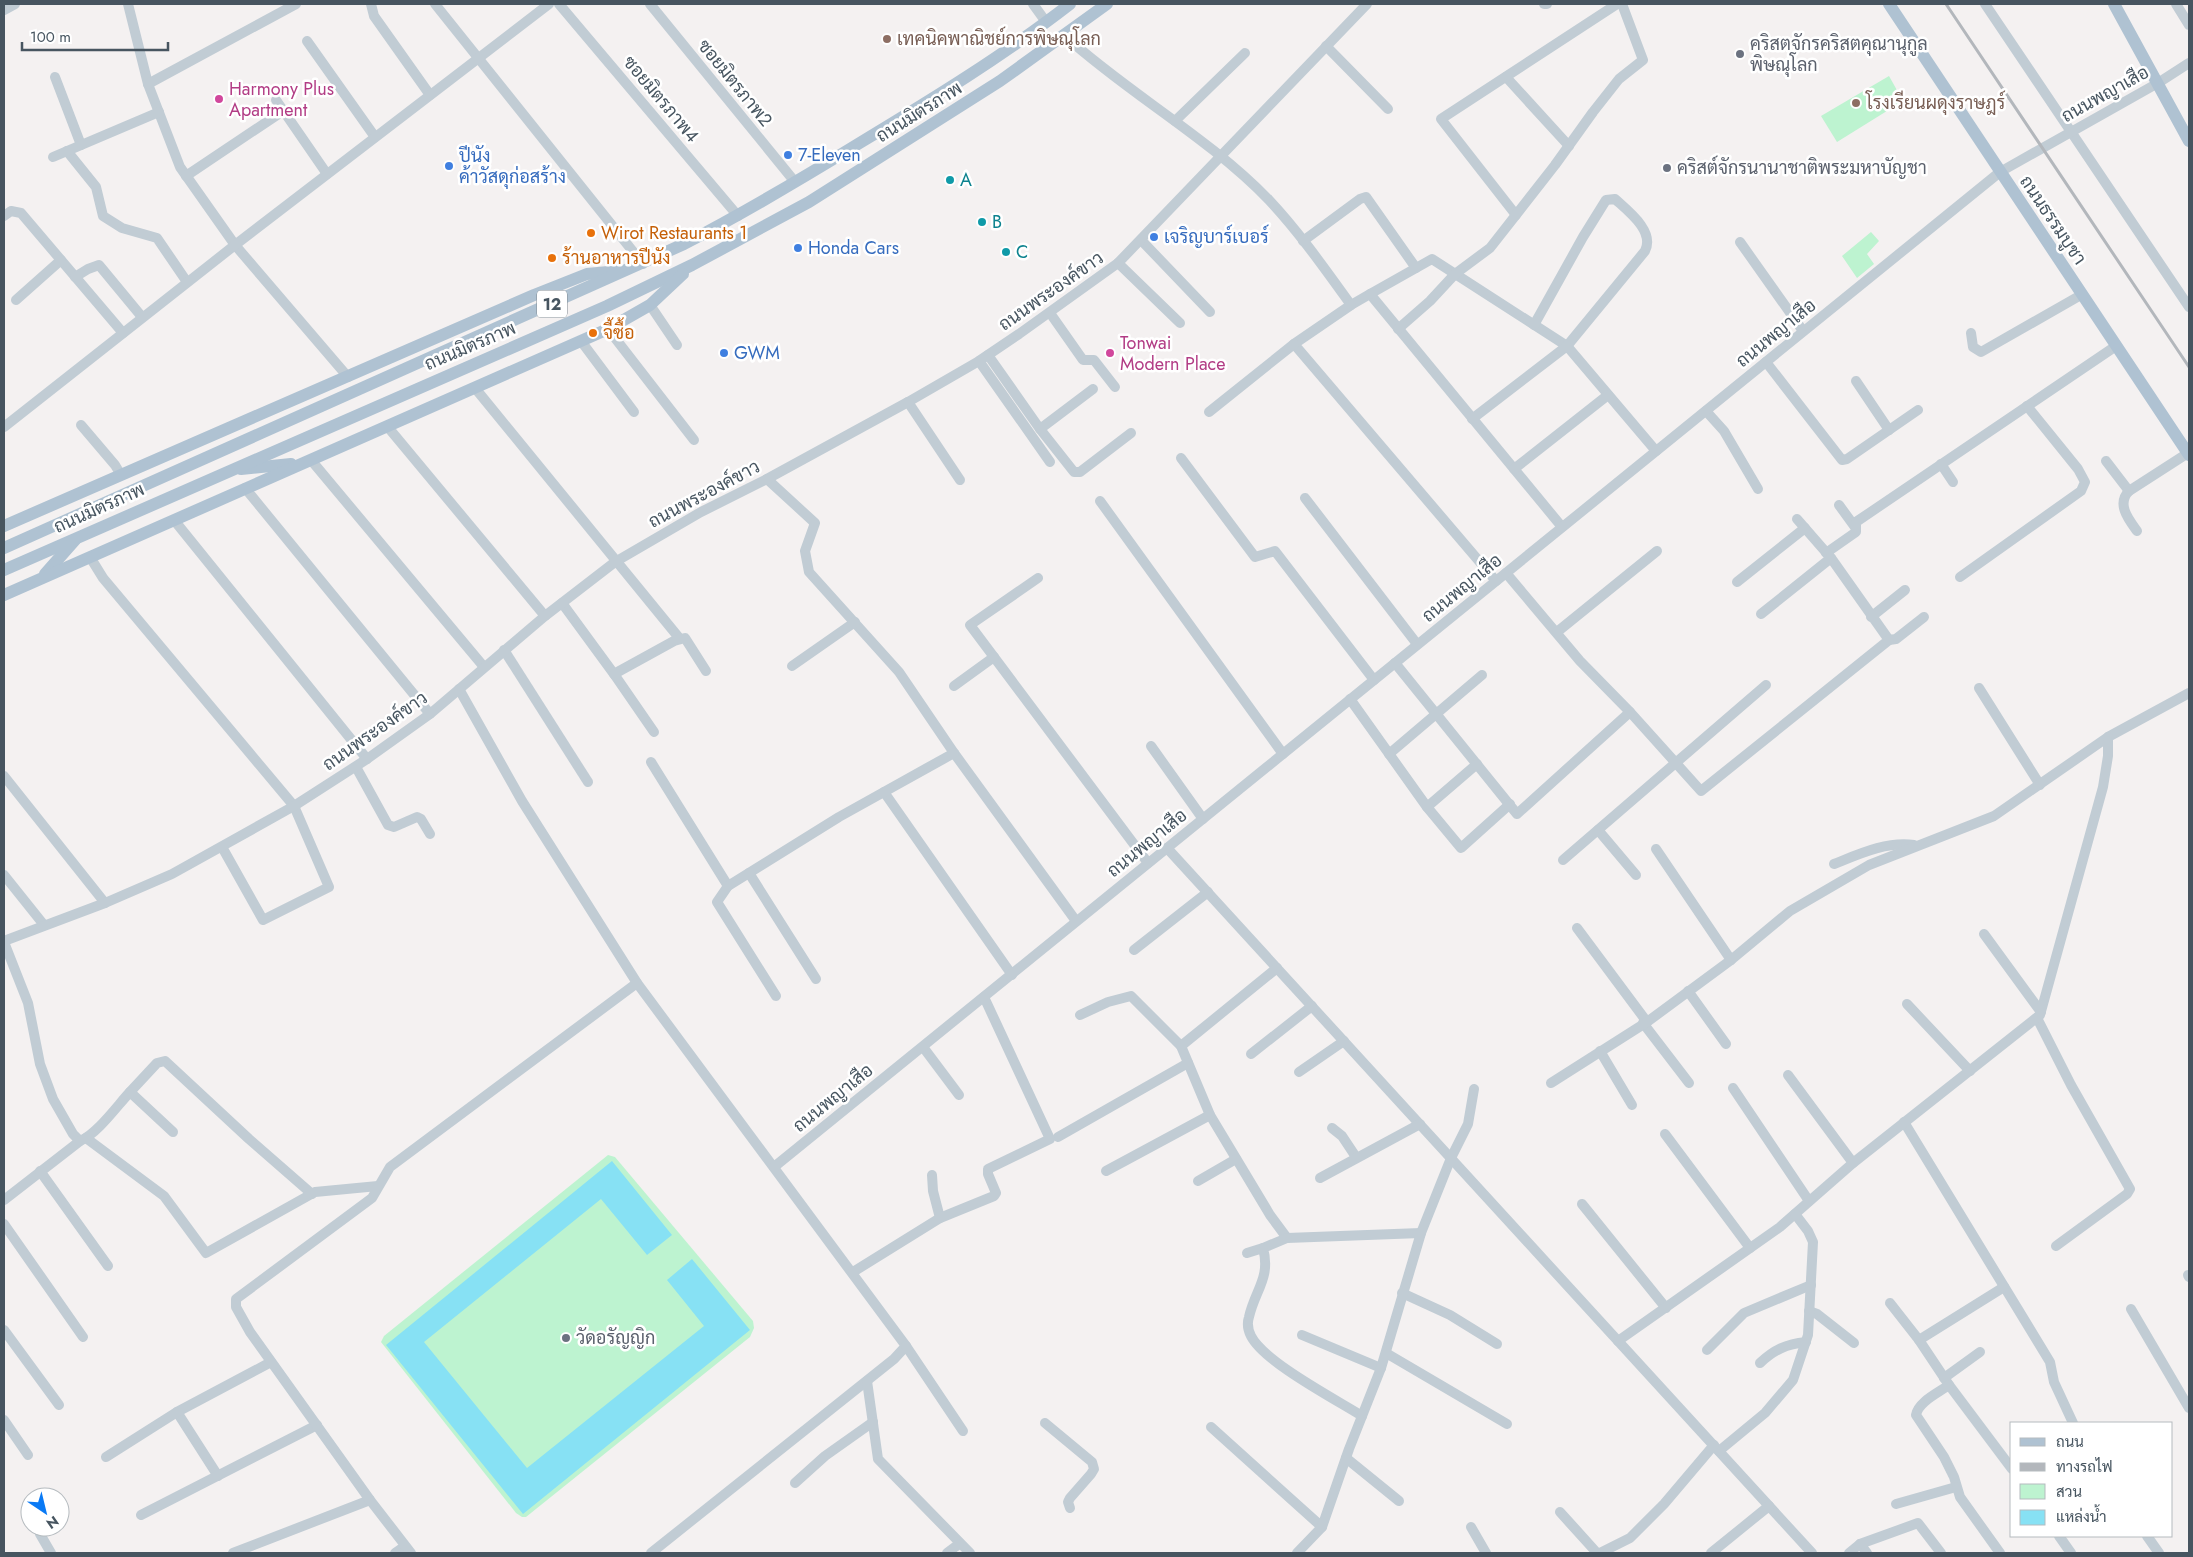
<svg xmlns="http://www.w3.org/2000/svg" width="2193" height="1557" font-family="Jost,Sarabun,sans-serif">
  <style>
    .green { fill: #bdf3d0 }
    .water { fill: #87e1f4 }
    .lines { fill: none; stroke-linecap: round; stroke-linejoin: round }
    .minor { stroke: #c1ccd4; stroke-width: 10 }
    .major { stroke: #afc2d2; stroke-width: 12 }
    .rail { stroke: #b3b7bc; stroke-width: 3 }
    .education-dot { fill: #8d6e63; stroke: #fff; stroke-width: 2 }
    .worship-dot { fill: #6b7280; stroke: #fff; stroke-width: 2 }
    .hotel-dot { fill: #d1479c; stroke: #fff; stroke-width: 2 }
    .shop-dot { fill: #3f7fe0; stroke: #fff; stroke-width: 2 }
    .culture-dot { fill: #0f9aa8; stroke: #fff; stroke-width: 2 }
    .food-dot { fill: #e8710a; stroke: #fff; stroke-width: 2 }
    .labels { text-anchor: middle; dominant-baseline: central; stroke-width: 5; stroke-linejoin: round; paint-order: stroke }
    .shield { fill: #fff; stroke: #7e8890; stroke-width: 1 }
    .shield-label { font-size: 16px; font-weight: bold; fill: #475560 }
    .education-label { font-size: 18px; fill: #785e54; stroke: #fff; text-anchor: start }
    .worship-label { font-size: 18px; fill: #5b616d; stroke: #fff; text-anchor: start }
    .street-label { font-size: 18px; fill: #475560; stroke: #fff }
    .hotel-label { font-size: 18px; fill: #b23c85; stroke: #fff; text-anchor: start }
    .shop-label { font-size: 18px; fill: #366cbe; stroke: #fff; text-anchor: start }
    .culture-label { font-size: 18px; fill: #0d838f; stroke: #fff; text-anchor: start }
    .food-label { font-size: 18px; fill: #c56008; stroke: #fff; text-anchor: start }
  </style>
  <rect width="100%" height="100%" fill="#f4f1f1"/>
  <g class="green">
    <path d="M 1889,76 L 1903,101 L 1837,142 L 1821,116 Z"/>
    <path d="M 1871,232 L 1879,241 L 1867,254 L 1874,264 L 1857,278 L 1842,256 Z"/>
    <path d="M 608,1155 L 615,1157 L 753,1321 L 754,1328 L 750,1337 L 526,1517 L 522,1517 L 516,1513 L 381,1342 L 384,1336 Z"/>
  </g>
  <path class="water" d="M 612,1161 L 672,1235 L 647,1255 L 601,1199 L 424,1342 L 527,1468 L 704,1326 L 667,1280 L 692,1259 L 750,1330 L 523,1514 L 386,1345 Z"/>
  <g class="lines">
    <g class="minor">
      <path d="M 128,4 L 148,84 L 180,167 L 235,245 L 348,377"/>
      <path d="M 371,4 L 374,16 L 430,95"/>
      <path d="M 435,4 L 643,264"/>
      <path d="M 559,4 L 738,216"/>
      <path d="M 650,4 L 795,182"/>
      <path d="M 1033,4 L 1046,22"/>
      <path d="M 1544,4 L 1547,4"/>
      <path d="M 1985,4 L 2189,307"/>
      <path d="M 2176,4 L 2189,25"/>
      <path d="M 4,10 L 15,4"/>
      <path d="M 1065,36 C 1129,94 1208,137 1269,200 C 1299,232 1325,269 1351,305 L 1370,294 L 1562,527"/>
      <path d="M 307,41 L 375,137"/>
      <path d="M 1326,46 L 1388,109"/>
      <path d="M 55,77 L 81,145"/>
      <path d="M 1506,77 L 1569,146"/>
      <path d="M 148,84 L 296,4"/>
      <path d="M 276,100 L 327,174"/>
      <path d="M 1175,121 L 1245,53"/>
      <path d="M 67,151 L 96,187 L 103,216 L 122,228 L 157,238 L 187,282"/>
      <path d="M 53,157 L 159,112"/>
      <path d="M 186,176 L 280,113"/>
      <path d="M 1516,215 L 1441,119 L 1617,4"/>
      <path d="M 4,216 L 11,211 L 21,213 L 123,333"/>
      <path d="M 1141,240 L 1210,312"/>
      <path d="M 1303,241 L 1360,199 L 1366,197 L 1416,268"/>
      <path d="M 1740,242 L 1803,331"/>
      <path d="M 1118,263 L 1180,323"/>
      <path d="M 75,277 L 88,269 L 99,265 L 142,317"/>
      <path d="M 1370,294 L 1432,259 L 1567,346 L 1656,451"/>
      <path d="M 16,300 L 61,260"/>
      <path d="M 650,305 L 677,345"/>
      <path d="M 1351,305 L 1294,344 L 1496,581"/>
      <path d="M 1050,313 L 1083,360 L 1094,360 L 1115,387"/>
      <path d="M 608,329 L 694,440"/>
      <path d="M 1398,329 L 1430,301 L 1455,274 L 1490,248 L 1555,165 L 1593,112 L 1619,79 L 1643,60 L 1622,4"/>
      <path d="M 1971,333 L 1973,347 L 1981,352 L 2081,295"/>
      <path d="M 581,341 L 634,412"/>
      <path d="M 988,355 L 1040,429 L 1074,472 L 1080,472 L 1131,433"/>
      <path d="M 979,361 L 1050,462"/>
      <path d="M 1766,362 L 1842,460 L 1847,459 L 1918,410"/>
      <path d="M 1856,381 L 1889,430"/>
      <path d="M 475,388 L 680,639"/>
      <path d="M 908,402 L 960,480"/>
      <path d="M 1706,411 L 1724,431 L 1758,489"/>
      <path d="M 1209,412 L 1294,344"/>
      <path d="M 1472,419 L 1567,346 L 1645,251 C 1655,231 1628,211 1615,199 L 1606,200 L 1583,237 L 1534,325"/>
      <path d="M 81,425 L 115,465 L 121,475"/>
      <path d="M 387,426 L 545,616"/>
      <path d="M 4,427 L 235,245 L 549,4"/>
      <path d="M 1040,429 L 1093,389"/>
      <path d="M 1181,458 L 1255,557 L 1275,551 L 1374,680"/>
      <path d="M 311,460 L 484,667"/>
      <path d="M 2106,461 L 2129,491 L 2188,453"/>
      <path d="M 1941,464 L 1953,482"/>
      <path d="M 1514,469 L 1608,395"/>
      <path d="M 767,479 L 815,523 L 805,551 L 809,572 L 899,672 L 954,753 L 1076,921"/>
      <path d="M 245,488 L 430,714"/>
      <path d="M 2129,491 C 2116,504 2129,520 2137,531"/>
      <path d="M 1305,498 L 1417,644"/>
      <path d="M 1100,501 L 1283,754"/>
      <path d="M 1839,505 L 1855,527"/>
      <path d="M 174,520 L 367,759"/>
      <path d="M 1826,553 L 1856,532 L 1856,522 L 2116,346"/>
      <path d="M 90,557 L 103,578 L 294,806 L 329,887 L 263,920 L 222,847"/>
      <path d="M 1506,573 L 1580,661 L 1630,712 L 1701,791 L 1889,640 L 1831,558 L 1797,519"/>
      <path d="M 1960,577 L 2081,491 L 2085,482 L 2078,469 L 2027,406"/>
      <path d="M 1038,578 L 970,625 L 1148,863"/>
      <path d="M 1737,582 L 1805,528"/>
      <path d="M 562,603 L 614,674 L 674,641 L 685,638 L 706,671"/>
      <path d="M 1761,614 L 1831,558"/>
      <path d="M 1871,617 L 1905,590"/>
      <path d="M 1557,632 L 1657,551"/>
      <path d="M 1889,640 L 1896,639 L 1924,617"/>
      <path d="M 504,650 L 588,782"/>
      <path d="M 1395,663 L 1517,814 L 1630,712"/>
      <path d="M 792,666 L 855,622"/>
      <path d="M 614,674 L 654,732"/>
      <path d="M 954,686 L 994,657"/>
      <path d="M 1979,688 L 2040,785"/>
      <path d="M 459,689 L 522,801 L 637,983 L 906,1346 L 894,1359 L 651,1553"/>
      <path d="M 1350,699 L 1427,807 L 1461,848 L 1510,804"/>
      <path d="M 1151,746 L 1203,819"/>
      <path d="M 1389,754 L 1482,675"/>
      <path d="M 651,762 L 728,886"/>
      <path d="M 356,767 L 388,825 L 394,827 L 417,817 L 421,819 L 430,834"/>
      <path d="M 4,776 L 105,903"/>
      <path d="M 884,792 L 1012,975"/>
      <path d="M 1427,807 L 1477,764"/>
      <path d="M 1598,830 L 1636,875"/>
      <path d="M 1167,848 L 1812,1553"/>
      <path d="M 1656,849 L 1731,960"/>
      <path d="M 1563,860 L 1766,685"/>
      <path d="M 1834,864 C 1859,854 1887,841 1914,845"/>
      <path d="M 749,873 L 816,979"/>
      <path d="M 4,875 L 44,925"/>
      <path d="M 1577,928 L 1647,1022"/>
      <path d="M 1984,934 L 2041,1012"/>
      <path d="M 4,941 L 105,903 L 172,874 L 294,806 L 367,759 L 430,714 L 545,616 L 615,562 L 701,512 L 767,479 L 908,402 L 979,361 L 1019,334 L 1118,263 L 1367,4"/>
      <path d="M 4,942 L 28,1003 L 40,1064 L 53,1099 L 73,1134 L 80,1141 L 4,1200"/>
      <path d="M 1134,950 L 1208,892"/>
      <path d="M 1688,991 L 1726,1044"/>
      <path d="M 776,996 L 717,902 L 728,886 L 839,817 L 954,753"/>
      <path d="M 1907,1004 L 1970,1071"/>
      <path d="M 1080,1015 L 1108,1002 L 1131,996 L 1181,1046 L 1210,1115 L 1270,1215 L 1287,1238 L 1421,1233"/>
      <path d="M 2037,1018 L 2071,1085 L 2130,1189 L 2127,1194 L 2056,1246"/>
      <path d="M 1643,1023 L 1689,1083"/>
      <path d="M 1181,1046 L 1277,968"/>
      <path d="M 923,1047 L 959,1095"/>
      <path d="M 1600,1051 L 1632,1105"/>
      <path d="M 1251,1054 L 1312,1006"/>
      <path d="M 1299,1072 L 1344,1041"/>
      <path d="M 1788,1075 L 1853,1163"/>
      <path d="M 1551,1083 L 1647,1022 L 1731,960 L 1790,911 L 1869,865 L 1994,816 L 2108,737 L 2189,693"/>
      <path d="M 1733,1088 L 1809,1201"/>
      <path d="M 130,1092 L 157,1063 L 165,1061 L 249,1139 L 312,1194"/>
      <path d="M 1904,1122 L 2050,1362 L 2054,1382 L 2073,1423"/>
      <path d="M 1332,1128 L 1342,1136 L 1356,1157"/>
      <path d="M 1665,1134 L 1750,1248"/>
      <path d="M 1058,1137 L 1188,1063"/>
      <path d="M 86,1138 L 164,1196 L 206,1253 L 315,1192 L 378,1186"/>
      <path d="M 80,1141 C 97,1134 117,1106 130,1092 L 173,1132"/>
      <path d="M 774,1167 L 2000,172 L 2158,83 L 2189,63"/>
      <path d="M 40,1171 L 108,1266"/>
      <path d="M 1106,1171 L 1210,1115"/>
      <path d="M 932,1175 L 933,1191 L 940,1218"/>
      <path d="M 1320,1178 L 1420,1124"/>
      <path d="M 1198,1181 L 1236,1159"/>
      <path d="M 1582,1204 L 1666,1308"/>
      <path d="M 4,1224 L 83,1337"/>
      <path d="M 1287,1238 L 1263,1248 C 1271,1278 1255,1290 1249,1317 C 1247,1323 1248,1330 1251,1336 C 1264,1362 1335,1399 1362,1416"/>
      <path d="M 1247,1253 L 1263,1248"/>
      <path d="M 853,1272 L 940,1218 L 994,1196 L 996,1193 L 988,1174 L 988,1169 L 1050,1139 L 984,997"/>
      <path d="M 2188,1275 L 2189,1277"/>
      <path d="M 2004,1287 L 1919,1340 L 1949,1385 L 2012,1469"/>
      <path d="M 1402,1293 L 1450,1315 L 1497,1344"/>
      <path d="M 1890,1303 L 1919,1340"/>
      <path d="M 2131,1309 L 2189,1408"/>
      <path d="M 1809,1311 L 1817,1314 L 1854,1343"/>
      <path d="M 4,1330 L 59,1405"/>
      <path d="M 1302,1335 L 1381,1368"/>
      <path d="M 1618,1341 L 1780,1227 L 1853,1163 L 2040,1015 L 2103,787 L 2108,756 L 2108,737"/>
      <path d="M 906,1346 L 963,1431"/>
      <path d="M 1707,1350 L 1744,1313 L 1811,1285"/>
      <path d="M 1386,1353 L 1507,1424"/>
      <path d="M 1760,1363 C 1774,1350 1786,1344 1806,1342"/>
      <path d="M 1944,1378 L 1980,1352"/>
      <path d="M 867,1381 L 878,1459 L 970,1553"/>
      <path d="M 1949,1385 C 1938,1393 1918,1402 1916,1415 L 1944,1457 L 1954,1477 L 1960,1497 L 2000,1553"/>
      <path d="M 177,1412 L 218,1476"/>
      <path d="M 4,1420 L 28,1455"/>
      <path d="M 1045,1423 L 1092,1462 L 1094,1469 L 1091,1474 L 1070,1498 L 1068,1502 L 1070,1508"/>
      <path d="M 1211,1427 L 1322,1527"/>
      <path d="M 1719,1451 L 1765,1413 L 1793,1380 L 1808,1335 L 1813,1242 L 1808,1231 L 1795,1214"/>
      <path d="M 106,1457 L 177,1412 L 271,1362"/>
      <path d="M 1346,1458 L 1399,1501"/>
      <path d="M 795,1483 L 825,1456 L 873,1422"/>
      <path d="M 1896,1504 L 1956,1487"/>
      <path d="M 1560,1512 L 1597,1553"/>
      <path d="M 141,1515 L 317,1425"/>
      <path d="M 1471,1527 L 1486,1553"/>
      <path d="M 40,1534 L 51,1553"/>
      <path d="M 2059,1536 L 2071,1553"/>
      <path d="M 2147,1536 L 2159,1553"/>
      <path d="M 1860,1544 L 1867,1553"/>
      <path d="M 233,1553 L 370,1500"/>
      <path d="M 395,1553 L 405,1546"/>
      <path d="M 411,1553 L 370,1500 L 250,1332 L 236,1307 L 236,1299 L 372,1198 L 390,1167 L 637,983"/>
      <path d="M 947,1553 L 959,1544"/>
      <path d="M 1297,1553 L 1322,1527 L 1349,1449 L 1381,1368 L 1421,1233 L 1451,1158 L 1468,1124 L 1474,1089"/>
      <path d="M 1600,1553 L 1630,1538 L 1664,1504 L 1714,1445"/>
      <path d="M 1711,1553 L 1769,1506"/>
      <path d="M 1849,1553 L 1860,1544 L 1918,1523 L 1941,1553"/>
    </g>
    <g class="major">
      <path d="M 1889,4 L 2189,455"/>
      <path d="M 2114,4 L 2189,141"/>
      <path d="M 241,469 L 291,464"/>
      <path d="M 4,526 L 534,295 L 587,274 L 619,271"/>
      <path d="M 4,548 L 684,244 C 744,213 801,179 858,144 C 931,100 1003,56 1070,4"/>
      <path d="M 4,570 L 607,306 L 692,265 L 809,202 L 1000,81 L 1107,4"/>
      <path d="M 45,574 L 75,540"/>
      <path d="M 4,595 L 608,329 L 650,305 L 683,274"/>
    </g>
    <path class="rail" d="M 1946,4 L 2189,367"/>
  </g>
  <g class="education-dot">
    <circle cx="887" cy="39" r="5"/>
    <circle cx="1856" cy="103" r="5"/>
  </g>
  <g class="worship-dot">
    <circle cx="1740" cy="54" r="5"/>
    <circle cx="1667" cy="168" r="5"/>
    <circle cx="566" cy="1338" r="5"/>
  </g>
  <g class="hotel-dot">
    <circle cx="219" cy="99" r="5"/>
    <circle cx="1110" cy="353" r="5"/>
  </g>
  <g class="shop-dot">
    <circle cx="788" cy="155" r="5"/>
    <circle cx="449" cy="166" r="5"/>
    <circle cx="1154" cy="237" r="5"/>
    <circle cx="798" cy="248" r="5"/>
    <circle cx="724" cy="353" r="5"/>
  </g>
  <g class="culture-dot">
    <circle cx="950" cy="180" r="5"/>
    <circle cx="982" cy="222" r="5"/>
    <circle cx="1006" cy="252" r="5"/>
  </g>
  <g class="food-dot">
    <circle cx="591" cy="233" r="5"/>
    <circle cx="552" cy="258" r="5"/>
    <circle cx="593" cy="333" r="5"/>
  </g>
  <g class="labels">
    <rect class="shield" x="537" y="290.5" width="30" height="27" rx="4"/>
    <g class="shield-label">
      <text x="552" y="304">12</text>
    </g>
    <g class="education-label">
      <text x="897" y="39">เทคนิคพาณิชย์การพิษณุโลก</text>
      <text x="1866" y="103">โรงเรียนผดุงราษฎร์</text>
    </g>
    <g class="worship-label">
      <text x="1750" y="44">คริสตจักรคริสตคุณานุกูล<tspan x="1750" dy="21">พิษณุโลก</tspan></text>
      <text x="1677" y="168">คริสต์จักรนานาชาติพระมหาบัญชา</text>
      <text x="576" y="1338">วัดอรัญญิก</text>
    </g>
    <g class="street-label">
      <text transform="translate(735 83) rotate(51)">ซอยมิตรภาพ2</text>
      <text transform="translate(2105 94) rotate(-29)">ถนนพญาเสือ</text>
      <text transform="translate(661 99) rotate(50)">ซอยมิตรภาพ4</text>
      <text transform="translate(919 112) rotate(-32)">ถนนมิตรภาพ</text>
      <text transform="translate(2053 220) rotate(56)">ถนนธรรมบูชา</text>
      <text transform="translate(1051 291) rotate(-35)">ถนนพระองค์ขาว</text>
      <text transform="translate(1776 333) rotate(-39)">ถนนพญาเสือ</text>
      <text transform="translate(470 346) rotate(-23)">ถนนมิตรภาพ</text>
      <text transform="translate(704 494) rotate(-28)">ถนนพระองค์ขาว</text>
      <text transform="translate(99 508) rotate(-24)">ถนนมิตรภาพ</text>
      <text transform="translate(1462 588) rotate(-39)">ถนนพญาเสือ</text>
      <text transform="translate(375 731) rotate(-35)">ถนนพระองค์ขาว</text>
      <text transform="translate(1147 843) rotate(-39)">ถนนพญาเสือ</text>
      <text transform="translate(833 1098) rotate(-39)">ถนนพญาเสือ</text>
    </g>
    <g class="hotel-label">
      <text x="229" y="89">Harmony Plus<tspan x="229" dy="21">Apartment</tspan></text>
      <text x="1120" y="343">Tonwai<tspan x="1120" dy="21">Modern Place</tspan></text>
    </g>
    <g class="shop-label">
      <text x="798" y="155">7-Eleven</text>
      <text x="459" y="156">ปีนัง<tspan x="459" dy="21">ค้าวัสดุก่อสร้าง</tspan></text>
      <text x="1164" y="237">เจริญบาร์เบอร์</text>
      <text x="808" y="248">Honda Cars</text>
      <text x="734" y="353">GWM</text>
    </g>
    <g class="culture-label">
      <text x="960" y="180">A</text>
      <text x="992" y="222">B</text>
      <text x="1016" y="252">C</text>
    </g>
    <g class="food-label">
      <text x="601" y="233">Wirot Restaurants 1</text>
      <text x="562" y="258">ร้านอาหารปีนัง</text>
      <text x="603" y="333">จี้ซื้อ</text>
    </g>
  </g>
  <rect width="2193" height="1557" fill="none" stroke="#475560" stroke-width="10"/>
  <rect x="2010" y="1422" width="162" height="115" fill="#ffffff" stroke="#b5bbbf"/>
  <rect x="2020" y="1438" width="25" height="8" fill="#afc2d2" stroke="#b5bbbf"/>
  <text x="2056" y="1447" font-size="15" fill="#475560">ถนน</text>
  <rect x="2020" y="1463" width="25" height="8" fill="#b3b7bc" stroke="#b5bbbf"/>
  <text x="2056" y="1472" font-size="15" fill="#475560">ทางรถไฟ</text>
  <rect x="2020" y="1484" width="25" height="15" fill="#bdf3d0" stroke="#b5bbbf"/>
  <text x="2056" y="1497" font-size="15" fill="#475560">สวน</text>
  <rect x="2020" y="1510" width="25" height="15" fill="#87e1f4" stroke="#b5bbbf"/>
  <text x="2056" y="1522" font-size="15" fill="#475560">แหล่งน้ำ</text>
  <g transform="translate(45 1512) rotate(145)"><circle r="24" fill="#ffffff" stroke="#b5bbbf"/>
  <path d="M0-4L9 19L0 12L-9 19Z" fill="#0a7af5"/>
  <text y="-8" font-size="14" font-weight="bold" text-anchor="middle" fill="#475560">N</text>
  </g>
  <path d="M22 42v8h146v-8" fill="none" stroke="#475560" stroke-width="2.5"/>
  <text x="30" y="42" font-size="15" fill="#475560" stroke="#ffffff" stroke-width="4" paint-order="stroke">100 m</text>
</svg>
